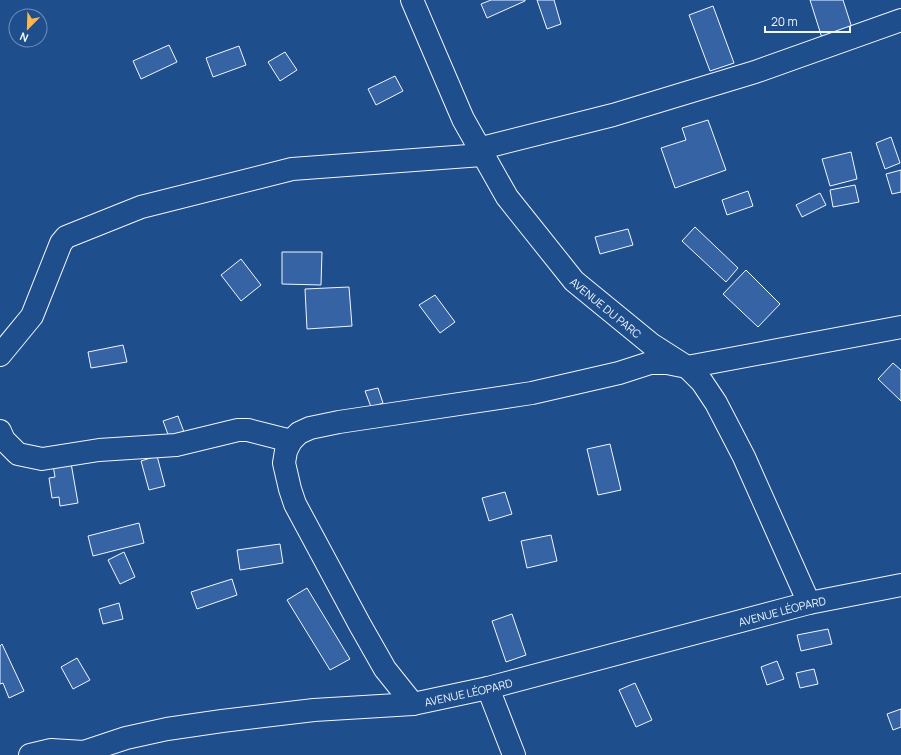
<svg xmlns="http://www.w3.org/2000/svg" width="901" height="755" font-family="Manrope,sans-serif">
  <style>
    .building { fill: #3563a3; stroke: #f2f6ff }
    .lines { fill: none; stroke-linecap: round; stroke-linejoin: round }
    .street-casing { stroke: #f2f6ff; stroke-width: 24 }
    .street { stroke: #1f4e8c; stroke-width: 22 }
    .labels { text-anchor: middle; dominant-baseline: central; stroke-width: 3; stroke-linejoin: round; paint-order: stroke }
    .street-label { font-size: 11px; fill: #f2f6ff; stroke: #1f4e8c }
  </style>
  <rect width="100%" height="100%" fill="#1f4e8c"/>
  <g class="building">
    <path d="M 491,0 L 525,0 L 525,1 L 487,18 L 481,4 Z"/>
    <path d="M 537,0 L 554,0 L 561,24 L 547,29 Z"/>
    <path d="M 810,0 L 843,0 L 852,28 L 822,38 Z"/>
    <path d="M 713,6 L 734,63 L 710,71 L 689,15 Z"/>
    <path d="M 169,45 L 177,62 L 141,79 L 133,61 Z"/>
    <path d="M 239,46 L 246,65 L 213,77 L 206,58 Z"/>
    <path d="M 285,52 L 297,70 L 280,81 L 268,62 Z"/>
    <path d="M 395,76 L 403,91 L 376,105 L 368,89 Z"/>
    <path d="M 708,120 L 726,170 L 675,188 L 661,148 L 686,140 L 682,128 Z"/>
    <path d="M 891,137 L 900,163 L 885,169 L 876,143 Z"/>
    <path d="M 851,152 L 857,179 L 830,186 L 822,159 Z"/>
    <path d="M 901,170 L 901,192 L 892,194 L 886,174 Z"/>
    <path d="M 855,185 L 859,202 L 833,207 L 830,190 Z"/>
    <path d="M 748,191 L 753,206 L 727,215 L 722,200 Z"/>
    <path d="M 820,193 L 826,205 L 802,217 L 796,205 Z"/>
    <path d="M 695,227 L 738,268 L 726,282 L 682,241 Z"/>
    <path d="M 628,229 L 633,245 L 600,254 L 595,237 Z"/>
    <path d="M 282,252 L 322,252 L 321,285 L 282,284 Z"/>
    <path d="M 241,259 L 261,285 L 241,301 L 221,275 Z"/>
    <path d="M 746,270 L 780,304 L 758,327 L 723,294 Z"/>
    <path d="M 349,287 L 352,326 L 307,329 L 305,289 Z"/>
    <path d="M 435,295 L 455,322 L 440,333 L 419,305 Z"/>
    <path d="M 123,345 L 127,362 L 91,368 L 88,352 Z"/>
    <path d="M 893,363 L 901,370 L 901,401 L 878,379 Z"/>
    <path d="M 378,388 L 383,403 L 371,407 L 365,391 Z"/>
    <path d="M 178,416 L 184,432 L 169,437 L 163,421 Z"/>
    <path d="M 610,444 L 621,490 L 598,495 L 587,449 Z"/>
    <path d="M 157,456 L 165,486 L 149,490 L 141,461 Z"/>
    <path d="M 71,463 L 78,503 L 60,506 L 59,497 L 52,498 L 49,478 L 55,477 L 53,465 Z"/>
    <path d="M 505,492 L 512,514 L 489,521 L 482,498 Z"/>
    <path d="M 139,523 L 144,543 L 93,556 L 88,536 Z"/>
    <path d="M 551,535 L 557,561 L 527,568 L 521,541 Z"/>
    <path d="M 280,544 L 283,563 L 240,570 L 237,550 Z"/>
    <path d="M 124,552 L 135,577 L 120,584 L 108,560 Z"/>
    <path d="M 232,579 L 237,595 L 197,609 L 191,592 Z"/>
    <path d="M 307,588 L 350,659 L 330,670 L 287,600 Z"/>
    <path d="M 119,603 L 123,619 L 103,624 L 99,609 Z"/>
    <path d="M 512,614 L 526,655 L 506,662 L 492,621 Z"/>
    <path d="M 828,629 L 832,644 L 801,651 L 797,635 Z"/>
    <path d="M 2,644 L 24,691 L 9,698 L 3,683 L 0,684 L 0,646 Z"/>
    <path d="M 77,658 L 90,680 L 73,689 L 61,667 Z"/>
    <path d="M 777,661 L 784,679 L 767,685 L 761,667 Z"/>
    <path d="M 814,669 L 818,684 L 800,688 L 796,673 Z"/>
    <path d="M 635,683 L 652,720 L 636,727 L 619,690 Z"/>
    <path d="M 901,709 L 901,727 L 893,730 L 887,714 Z"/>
  </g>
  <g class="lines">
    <g class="street-casing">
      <g id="street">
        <path id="s1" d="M 412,0 L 463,119 L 507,197 L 574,281 L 651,344 L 687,367 L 702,382 L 716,403 L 744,457 L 809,603"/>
        <path d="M 478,149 L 613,115 L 755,72 L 901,20"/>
        <path d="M 0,355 L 32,316 L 61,243 L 66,237 L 141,207 L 292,169 L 482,155"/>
        <path d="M 0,431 L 4,440 L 18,454 L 42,459 L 99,450 L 176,445 L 238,430 L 248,430 L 291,441"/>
        <path d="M 488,688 L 514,755"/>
        <path d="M 413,704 L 385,669 L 360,625 L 295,504 L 290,489 L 284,463 L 286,451 L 291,441 L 299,433 L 310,428 L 339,422 L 532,393 L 619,373 L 650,363 L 667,363 L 687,367 L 901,327"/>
        <path id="s2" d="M 30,755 L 51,750 L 84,752 L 126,738 L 167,729 L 222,721 L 314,710 L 413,704 L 488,688 L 809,603 L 901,585"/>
      </g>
    </g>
    <use href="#street" class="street"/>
  </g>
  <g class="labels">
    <g class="street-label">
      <text stroke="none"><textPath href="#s1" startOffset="368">AVENUE DU PARC</textPath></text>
      <text stroke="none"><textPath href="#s2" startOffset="769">AVENUE LÉOPARD</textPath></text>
      <text stroke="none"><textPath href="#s2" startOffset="445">AVENUE LÉOPARD</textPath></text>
    </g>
  </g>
  <g transform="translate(28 28) rotate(203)"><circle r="19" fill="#1f4e8c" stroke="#7391ba"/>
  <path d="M0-3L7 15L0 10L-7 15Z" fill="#ffb74d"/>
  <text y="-6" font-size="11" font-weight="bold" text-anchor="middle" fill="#f2f6ff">N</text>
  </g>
  <path d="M765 26v6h85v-6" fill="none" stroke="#f2f6ff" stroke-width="2"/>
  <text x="771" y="26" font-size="12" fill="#f2f6ff" stroke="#1f4e8c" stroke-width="3" paint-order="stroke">20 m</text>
</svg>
